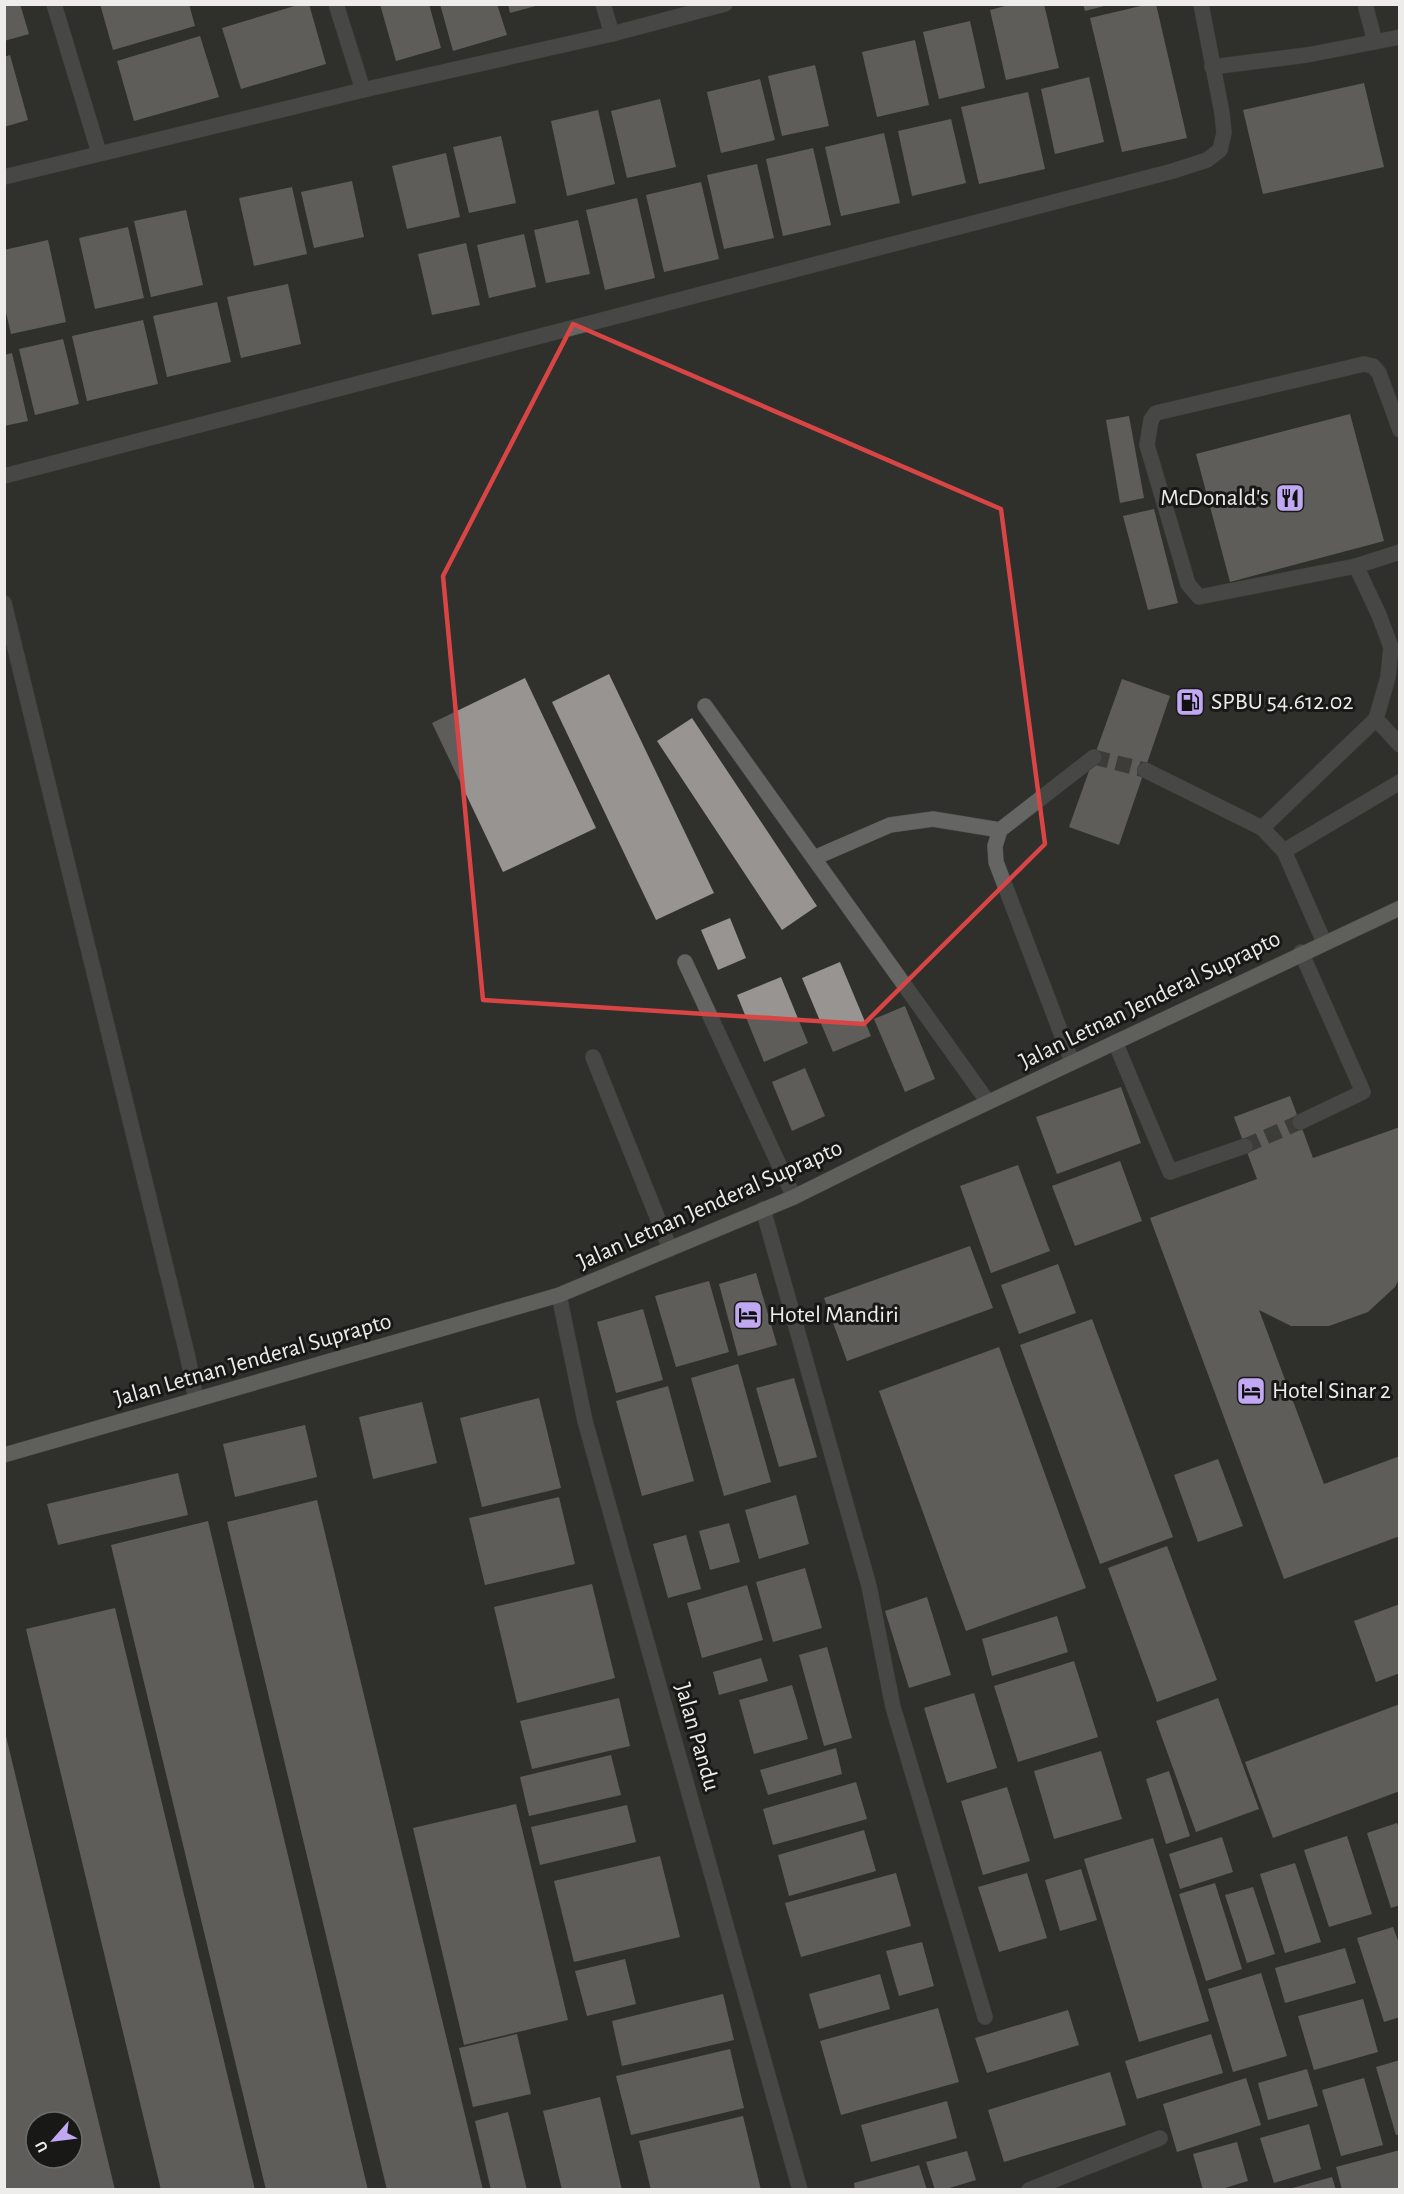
<svg xmlns="http://www.w3.org/2000/svg" width="1404" height="2194" font-family="'Alegreya Sans',sans-serif">
  <style>
    .building { fill: #979491; fill-rule: evenodd }
    .lines { fill: none; stroke-linecap: round; stroke-linejoin: round }
    .minor-tunnel { stroke: #4c4c48; stroke-width: 15; stroke-dasharray: 15 8; stroke-linecap: butt }
    .minor-casing { stroke: #4e4e4a; stroke-width: 16 }
    .major-casing { stroke: #4e4e4a; stroke-width: 16 }
    .minor { stroke: #656664; stroke-width: 15 }
    .major { stroke: #9a9b98; stroke-width: 15 }
    .marked { fill: none; stroke: #d94545; stroke-width: 4.5; stroke-linejoin: round }
    .labels { text-anchor: middle; dominant-baseline: central; stroke-width: 6; stroke-linejoin: round; paint-order: stroke }
    .poi-label { font-size: 24px; fill: #edecea; stroke: #181816; text-anchor: start }
    .street-label { font-size: 24px; fill: #edecea; stroke: #181816 }
  </style>
  <rect width="100%" height="100%" fill="#30302c"/>
  <g class="building">
    <path d="M 4,4 L 20,4 L 29,34 L 4,41 Z"/>
    <path d="M 100,4 L 189,4 L 195,26 L 113,50 Z"/>
    <path d="M 301,4 L 309,4 L 326,64 L 241,89 L 222,28 Z"/>
    <path d="M 380,4 L 429,4 L 441,48 L 396,61 Z"/>
    <path d="M 440,4 L 497,4 L 507,35 L 453,51 Z"/>
    <path d="M 508,4 L 539,4 L 539,5 L 510,13 Z"/>
    <path d="M 1013,4 L 1044,4 L 1059,68 L 1006,80 L 990,10 Z"/>
    <path d="M 1083,4 L 1108,4 L 1108,5 L 1085,11 Z"/>
    <path d="M 1149,4 L 1156,4 L 1187,138 L 1122,152 L 1090,18 Z"/>
    <path d="M 970,21 L 985,88 L 939,99 L 923,32 Z"/>
    <path d="M 200,36 L 219,97 L 134,121 L 117,61 Z"/>
    <path d="M 915,40 L 929,105 L 877,117 L 862,52 Z"/>
    <path d="M 10,55 L 28,120 L 4,127 L 4,57 Z"/>
    <path d="M 815,65 L 829,126 L 782,136 L 768,76 Z"/>
    <path d="M 1089,77 L 1104,142 L 1055,154 L 1041,89 Z"/>
    <path d="M 760,79 L 775,140 L 721,153 L 707,92 Z"/>
    <path d="M 1364,83 L 1384,167 L 1263,194 L 1243,110 Z"/>
    <path d="M 1028,92 L 1045,169 L 979,184 L 961,107 Z"/>
    <path d="M 660,99 L 676,167 L 627,178 L 611,111 Z"/>
    <path d="M 598,110 L 615,184 L 567,196 L 551,121 Z"/>
    <path d="M 951,119 L 966,183 L 912,196 L 898,131 Z"/>
    <path d="M 884,133 L 900,203 L 841,216 L 825,147 Z"/>
    <path d="M 501,136 L 516,203 L 469,213 L 453,147 Z"/>
    <path d="M 813,148 L 831,225 L 783,236 L 766,159 Z"/>
    <path d="M 446,153 L 460,217 L 407,229 L 392,166 Z"/>
    <path d="M 757,164 L 774,238 L 724,249 L 707,175 Z"/>
    <path d="M 352,181 L 364,237 L 314,248 L 301,192 Z"/>
    <path d="M 701,182 L 719,259 L 664,272 L 646,195 Z"/>
    <path d="M 292,187 L 307,254 L 254,266 L 239,198 Z"/>
    <path d="M 637,198 L 655,278 L 605,290 L 586,210 Z"/>
    <path d="M 186,210 L 203,285 L 151,297 L 134,221 Z"/>
    <path d="M 578,220 L 590,274 L 546,283 L 534,230 Z"/>
    <path d="M 128,227 L 144,298 L 95,309 L 79,238 Z"/>
    <path d="M 524,234 L 536,287 L 489,298 L 477,245 Z"/>
    <path d="M 48,240 L 66,322 L 11,334 L 4,304 L 4,250 Z"/>
    <path d="M 466,243 L 480,305 L 432,315 L 418,254 Z"/>
    <path d="M 288,284 L 301,344 L 241,358 L 227,297 Z"/>
    <path d="M 217,302 L 231,362 L 167,377 L 153,316 Z"/>
    <path d="M 143,320 L 158,384 L 87,401 L 72,336 Z"/>
    <path d="M 63,339 L 79,404 L 35,415 L 19,349 Z"/>
    <path d="M 12,353 L 28,421 L 4,426 L 4,355 Z"/>
    <path d="M 1350,414 L 1384,541 L 1230,582 L 1196,454 Z"/>
    <path d="M 1129,416 L 1144,498 L 1120,503 L 1106,420 Z"/>
    <path d="M 1154,509 L 1178,603 L 1148,610 L 1123,516 Z"/>
    <path d="M 609,674 L 714,893 L 656,920 L 552,702 Z"/>
    <path d="M 525,678 L 596,828 L 503,872 L 432,723 Z"/>
    <path d="M 1122,679 L 1170,696 L 1119,845 L 1069,827 Z"/>
    <path d="M 692,718 L 817,906 L 782,930 L 657,741 Z"/>
    <path d="M 730,918 L 746,958 L 718,970 L 701,930 Z"/>
    <path d="M 840,962 L 871,1036 L 833,1052 L 802,978 Z"/>
    <path d="M 781,977 L 808,1043 L 764,1062 L 737,995 Z"/>
    <path d="M 905,1006 L 935,1079 L 905,1092 L 874,1019 Z"/>
    <path d="M 805,1068 L 825,1116 L 792,1131 L 772,1082 Z"/>
    <path d="M 1121,1087 L 1141,1143 L 1057,1174 L 1036,1117 Z"/>
    <path d="M 1290,1096 L 1313,1158 L 1400,1127 L 1400,1277 L 1395,1287 L 1368,1312 L 1329,1326 L 1291,1326 L 1259,1310 L 1324,1484 L 1400,1456 L 1400,1536 L 1284,1579 L 1150,1218 L 1257,1179 L 1234,1117 Z"/>
    <path d="M 1120,1161 L 1142,1221 L 1075,1246 L 1052,1186 Z"/>
    <path d="M 1018,1165 L 1050,1251 L 991,1273 L 960,1186 Z"/>
    <path d="M 970,1246 L 993,1308 L 847,1361 L 824,1298 Z"/>
    <path d="M 1058,1264 L 1076,1313 L 1019,1334 L 1001,1285 Z"/>
    <path d="M 756,1273 L 777,1345 L 738,1356 L 719,1284 Z"/>
    <path d="M 709,1281 L 729,1352 L 676,1367 L 655,1296 Z"/>
    <path d="M 643,1309 L 663,1380 L 616,1393 L 597,1322 Z"/>
    <path d="M 1092,1319 L 1173,1537 L 1100,1564 L 1020,1345 Z"/>
    <path d="M 999,1347 L 1086,1588 L 966,1631 L 879,1391 Z"/>
    <path d="M 738,1364 L 771,1482 L 724,1496 L 691,1378 Z"/>
    <path d="M 794,1378 L 817,1457 L 779,1467 L 756,1388 Z"/>
    <path d="M 668,1386 L 694,1481 L 642,1496 L 616,1401 Z"/>
    <path d="M 539,1398 L 561,1488 L 482,1507 L 460,1418 Z"/>
    <path d="M 422,1402 L 437,1463 L 373,1479 L 359,1417 Z"/>
    <path d="M 305,1425 L 317,1477 L 235,1497 L 223,1444 Z"/>
    <path d="M 1218,1459 L 1243,1526 L 1198,1542 L 1174,1475 Z"/>
    <path d="M 178,1473 L 188,1515 L 58,1545 L 47,1504 Z"/>
    <path d="M 796,1495 L 809,1544 L 759,1559 L 745,1510 Z"/>
    <path d="M 559,1497 L 575,1564 L 485,1585 L 469,1518 Z"/>
    <path d="M 317,1500 L 483,2190 L 387,2190 L 227,1522 Z"/>
    <path d="M 208,1521 L 368,2190 L 266,2190 L 111,1545 Z"/>
    <path d="M 729,1523 L 740,1562 L 710,1570 L 699,1531 Z"/>
    <path d="M 686,1535 L 701,1589 L 668,1598 L 653,1544 Z"/>
    <path d="M 1167,1546 L 1217,1680 L 1157,1702 L 1108,1568 Z"/>
    <path d="M 805,1568 L 822,1628 L 773,1642 L 756,1582 Z"/>
    <path d="M 592,1584 L 615,1678 L 517,1703 L 494,1607 Z"/>
    <path d="M 747,1585 L 763,1640 L 702,1658 L 687,1603 Z"/>
    <path d="M 927,1597 L 951,1675 L 909,1688 L 885,1611 Z"/>
    <path d="M 1400,1604 L 1400,1673 L 1376,1682 L 1354,1621 Z"/>
    <path d="M 115,1608 L 255,2190 L 161,2190 L 26,1629 Z"/>
    <path d="M 1057,1616 L 1068,1652 L 992,1676 L 982,1639 Z"/>
    <path d="M 827,1647 L 852,1738 L 824,1746 L 799,1655 Z"/>
    <path d="M 761,1658 L 768,1681 L 719,1695 L 713,1672 Z"/>
    <path d="M 1074,1661 L 1098,1737 L 1018,1762 L 994,1686 Z"/>
    <path d="M 792,1685 L 808,1739 L 754,1754 L 739,1700 Z"/>
    <path d="M 974,1693 L 997,1768 L 947,1783 L 924,1708 Z"/>
    <path d="M 619,1698 L 630,1746 L 532,1769 L 520,1721 Z"/>
    <path d="M 1218,1698 L 1259,1809 L 1196,1832 L 1156,1721 Z"/>
    <path d="M 1400,1704 L 1400,1791 L 1273,1838 L 1245,1762 Z"/>
    <path d="M 4,1732 L 5,1732 L 115,2190 L 4,2190 ZM 36,2122 L 72,2122 L 72,2158 L 36,2158 Z"/>
    <path d="M 836,1748 L 842,1774 L 768,1795 L 760,1770 Z"/>
    <path d="M 1101,1751 L 1122,1819 L 1054,1839 L 1034,1771 Z"/>
    <path d="M 611,1755 L 621,1795 L 529,1816 L 520,1777 Z"/>
    <path d="M 1169,1771 L 1190,1836 L 1166,1844 L 1146,1779 Z"/>
    <path d="M 856,1782 L 867,1819 L 773,1845 L 763,1809 Z"/>
    <path d="M 1007,1787 L 1030,1861 L 983,1875 L 961,1801 Z"/>
    <path d="M 516,1804 L 568,2020 L 464,2045 L 413,1828 Z"/>
    <path d="M 627,1805 L 636,1842 L 540,1865 L 531,1827 Z"/>
    <path d="M 1397,1823 L 1400,1830 L 1400,1905 L 1391,1908 L 1367,1833 Z"/>
    <path d="M 864,1830 L 876,1871 L 789,1896 L 778,1855 Z"/>
    <path d="M 1347,1836 L 1372,1914 L 1329,1927 L 1304,1850 Z"/>
    <path d="M 1222,1837 L 1233,1872 L 1180,1889 L 1169,1854 Z"/>
    <path d="M 1153,1838 L 1209,2021 L 1139,2042 L 1084,1859 Z"/>
    <path d="M 660,1856 L 680,1937 L 574,1962 L 554,1881 Z"/>
    <path d="M 1295,1863 L 1321,1942 L 1285,1953 L 1260,1874 Z"/>
    <path d="M 1081,1869 L 1097,1920 L 1060,1931 L 1045,1880 Z"/>
    <path d="M 896,1873 L 911,1926 L 801,1957 L 785,1903 Z"/>
    <path d="M 1027,1873 L 1047,1938 L 999,1952 L 978,1887 Z"/>
    <path d="M 1215,1883 L 1242,1969 L 1206,1981 L 1179,1894 Z"/>
    <path d="M 1253,1887 L 1275,1954 L 1247,1963 L 1225,1895 Z"/>
    <path d="M 1393,1927 L 1400,1946 L 1400,2017 L 1384,2022 L 1357,1938 Z"/>
    <path d="M 922,1942 L 934,1986 L 899,1996 L 886,1951 Z"/>
    <path d="M 1345,1948 L 1356,1983 L 1285,2003 L 1275,1968 Z"/>
    <path d="M 625,1959 L 636,2004 L 587,2016 L 575,1971 Z"/>
    <path d="M 1261,1973 L 1287,2056 L 1233,2072 L 1208,1989 Z"/>
    <path d="M 880,1974 L 890,2009 L 819,2029 L 809,1994 Z"/>
    <path d="M 723,1994 L 734,2040 L 622,2066 L 612,2021 Z"/>
    <path d="M 1363,1999 L 1378,2052 L 1314,2070 L 1298,2016 Z"/>
    <path d="M 938,2008 L 959,2082 L 841,2115 L 820,2041 Z"/>
    <path d="M 1068,2010 L 1079,2045 L 987,2073 L 975,2038 Z"/>
    <path d="M 517,2034 L 531,2094 L 473,2107 L 459,2048 Z"/>
    <path d="M 1211,2034 L 1223,2073 L 1137,2099 L 1125,2061 Z"/>
    <path d="M 730,2049 L 744,2108 L 631,2135 L 616,2076 Z"/>
    <path d="M 1400,2060 L 1400,2134 L 1396,2135 L 1376,2067 Z"/>
    <path d="M 1307,2069 L 1318,2106 L 1268,2120 L 1258,2083 Z"/>
    <path d="M 1110,2072 L 1126,2125 L 1004,2162 L 988,2110 Z"/>
    <path d="M 1246,2078 L 1261,2125 L 1177,2152 L 1163,2104 Z"/>
    <path d="M 1364,2078 L 1383,2145 L 1341,2156 L 1322,2090 Z"/>
    <path d="M 600,2097 L 622,2190 L 562,2190 L 543,2111 Z"/>
    <path d="M 947,2101 L 957,2138 L 871,2162 L 861,2125 Z"/>
    <path d="M 508,2112 L 527,2190 L 491,2190 L 475,2121 Z"/>
    <path d="M 743,2116 L 761,2190 L 651,2190 L 639,2141 Z"/>
    <path d="M 1309,2124 L 1321,2169 L 1274,2183 L 1260,2138 Z"/>
    <path d="M 1237,2142 L 1248,2181 L 1218,2190 L 1203,2190 L 1193,2154 Z"/>
    <path d="M 1400,2150 L 1400,2190 L 1342,2190 L 1336,2167 Z"/>
    <path d="M 967,2151 L 976,2180 L 943,2190 L 935,2190 L 926,2162 Z"/>
    <path d="M 919,2165 L 927,2190 L 855,2190 L 854,2183 Z"/>
    <path d="M 1332,2177 L 1336,2190 L 1289,2190 L 1289,2189 Z"/>
  </g>
  <g class="lines">
    <g class="minor-tunnel">
      <path d="M 1094,757 L 1145,770"/>
      <path d="M 1245,1146 L 1300,1122"/>
    </g>
    <g class="minor-casing">
      <g id="minor">
        <path d="M 54,4 L 99,153"/>
        <path d="M 336,4 L 363,90"/>
        <path d="M 603,4 L 612,34"/>
        <path d="M 1365,4 L 1375,42"/>
        <path d="M 1212,67 L 1307,55 L 1400,37"/>
        <path d="M 4,177 L 363,90 L 612,34 L 725,4"/>
        <path d="M 4,476 L 1173,171 L 1207,160 L 1220,150 L 1224,133 L 1222,113 L 1201,4"/>
        <path d="M 1356,566 L 1400,552"/>
        <path d="M 4,603 L 188,1358 L 196,1400"/>
        <path d="M 705,706 L 988,1102"/>
        <path d="M 1376,719 L 1400,745"/>
        <path d="M 1145,770 L 1262,828 L 1284,851 L 1324,942"/>
        <path d="M 1262,828 L 1376,719 L 1388,677 L 1391,647 L 1379,615 L 1356,566 L 1199,597 L 1188,584 L 1147,445 L 1151,420 L 1156,413 L 1364,364 L 1373,366 L 1379,373 L 1400,430"/>
        <path d="M 1284,851 L 1400,782"/>
        <path d="M 814,858 L 890,825 L 933,819 L 1000,830"/>
        <path d="M 685,962 L 794,1197"/>
        <path d="M 1115,1042 L 1170,1172 L 1245,1146"/>
        <path d="M 593,1057 L 670,1249"/>
        <path d="M 1072,1062 L 996,862 L 995,846 L 1000,830 L 1094,757"/>
        <path d="M 1300,1122 L 1363,1092 L 1301,952"/>
        <path d="M 763,1209 L 869,1586 L 893,1707 L 985,2017"/>
        <path d="M 559,1295 L 585,1421 L 800,2190"/>
        <path d="M 1029,2190 L 1160,2138"/>
      </g>
    </g>
    <g class="major-casing">
      <path id="major" d="M 4,1455 L 559,1295 L 794,1197 L 919,1135 L 1400,908"/>
    </g>
    <use href="#minor" class="minor"/>
    <use href="#major" class="major"/>
  </g>
  <path d="M0 0H1404V2194H0ZM 573,324 L 1001,509 L 1045,844 L 864,1024 L 483,1000 L 443,576 Z" fill="#30302c" fill-opacity=".55" fill-rule="evenodd"/>
  <path class="marked" d="M 573,324 L 1001,509 L 1045,844 L 864,1024 L 483,1000 L 443,576 Z"/>
  <defs>
    <g id="restaurant-square" transform="scale(1.5)"><rect x="-9" y="-9" width="18" height="18" rx="4" fill="#c1a8f3" stroke="#181816"/><path d="M-5-6h1v4h1v-4h1v4h1v-4h1v5L-1.5 .5V6h-2V.5L-5-1ZM5-6V6H3V1.5H1.5Q1.5-4 5-6Z" fill="#111"/></g>
    <g id="fuel-square" transform="scale(1.5)"><rect x="-9" y="-9" width="18" height="18" rx="4" fill="#c1a8f3" stroke="#181816"/><path d="M-5.5-6h7V0h2V4h1.3V-2.5L3-4.5l.8-.8L6-3V5H2.5V1h-1V6h-7ZM-4.2-4.7v3.2H.2V-4.7Z" fill="#111"/></g>
    <g id="hotel-square" transform="scale(1.5)"><rect x="-9" y="-9" width="18" height="18" rx="4" fill="#c1a8f3" stroke="#181816"/><path d="M-6-4.5h1.5V1H6V5H4.5V3h-9V5H-6ZM-4 0a1.8 1.8 0 1 1 3.6 0ZM.5 0V-2.5h3Q6-2.5 6 0Z" fill="#111"/></g>
  </defs>
  <g fill-rule="evenodd">
    <use href="#restaurant-square" x="1290" y="498"/>
    <use href="#fuel-square" x="1190" y="702"/>
    <use href="#hotel-square" x="748" y="1315"/>
    <use href="#hotel-square" x="1251" y="1391"/>
  </g>
  <g class="labels">
    <g class="poi-label">
      <text x="1269" y="498" text-anchor="end">McDonald's</text>
      <text x="1211" y="702">SPBU 54.612.02</text>
      <text x="769" y="1315">Hotel Mandiri</text>
      <text x="1272" y="1391">Hotel Sinar 2</text>
    </g>
    <g class="street-label">
      <text transform="translate(1150 1000) rotate(-26)">Jalan Letnan Jenderal Suprapto</text>
      <text transform="translate(710 1205) rotate(-24)">Jalan Letnan Jenderal Suprapto</text>
      <text transform="translate(253 1360) rotate(-16)">Jalan Letnan Jenderal Suprapto</text>
      <text transform="translate(697 1737) rotate(74)">Jalan Pandu</text>
    </g>
  </g>
  <rect width="1404" height="2194" fill="none" stroke="#edecea" stroke-width="12"/>
  <g transform="translate(54 2140) rotate(242)"><circle r="28" fill="#181816" stroke="#6d6d6b" stroke-width="1.5"/>
  <path d="M0-4.5L10 22L0 15L-10 22Z" fill="#c1a8f3"/>
  <text y="-9" font-size="16" font-weight="bold" text-anchor="middle" fill="#edecea">U</text>
  </g>
</svg>
